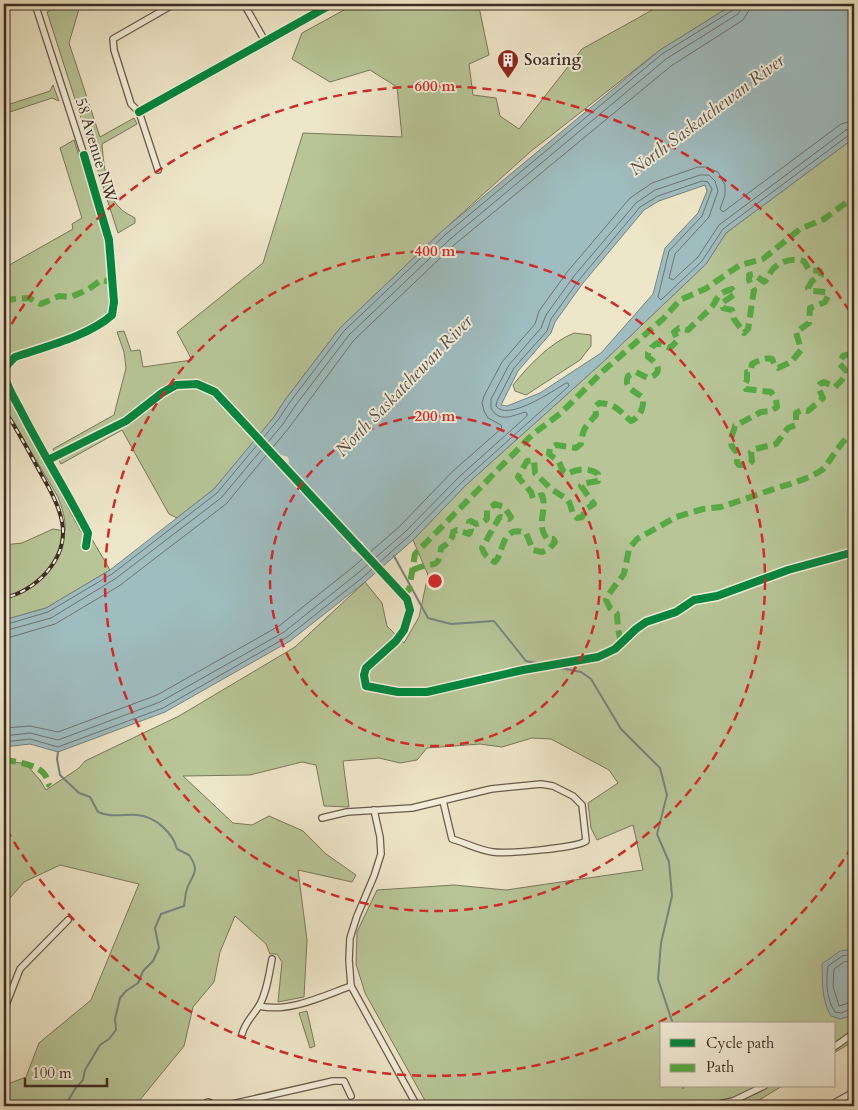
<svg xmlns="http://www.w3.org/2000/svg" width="858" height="1110" font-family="Cardo,serif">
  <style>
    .green { fill: #b7c597; stroke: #7a785d }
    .water { fill: #9fbdc0; stroke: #778381; fill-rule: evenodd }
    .pier { fill: #eee6c8 }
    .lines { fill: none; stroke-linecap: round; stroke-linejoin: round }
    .shore { stroke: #6e7472; stroke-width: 1 }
    .stream { stroke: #778381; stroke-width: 2 }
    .minor-casing { stroke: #685a4c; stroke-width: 8 }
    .minor { stroke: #f4efdb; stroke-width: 5.5 }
    .rail-casing { stroke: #3c2c23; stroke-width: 4 }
    .rail { stroke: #f4efdb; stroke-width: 2; stroke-dasharray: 5.5; stroke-linecap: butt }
    .quiet { stroke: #55ab43; stroke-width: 6; stroke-dasharray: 12 6; stroke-linecap: butt }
    .cycleway-casing { stroke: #f4efdb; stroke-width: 11 }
    .cycleway { stroke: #00873e; stroke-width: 8 }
    .ring { fill: none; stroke: #d62828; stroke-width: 2.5; stroke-dasharray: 9 6 }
    .labels { text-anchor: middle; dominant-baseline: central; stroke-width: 4; stroke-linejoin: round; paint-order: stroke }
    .poi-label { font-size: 16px; font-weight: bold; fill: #3c2c23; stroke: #f4efdb; text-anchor: start }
    .street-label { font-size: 16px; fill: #3c2c23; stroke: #f4efdb }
    .water-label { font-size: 18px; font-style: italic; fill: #55504a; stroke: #f4efdb }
    .centre { fill: #d62828; stroke: #f4efdb; stroke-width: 2.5 }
    .ring-label { font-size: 15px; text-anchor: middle; font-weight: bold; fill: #d62828; stroke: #f4efdb; stroke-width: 4; stroke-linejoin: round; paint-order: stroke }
  </style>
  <rect width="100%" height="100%" fill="#eee6c8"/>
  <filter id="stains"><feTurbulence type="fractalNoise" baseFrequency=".004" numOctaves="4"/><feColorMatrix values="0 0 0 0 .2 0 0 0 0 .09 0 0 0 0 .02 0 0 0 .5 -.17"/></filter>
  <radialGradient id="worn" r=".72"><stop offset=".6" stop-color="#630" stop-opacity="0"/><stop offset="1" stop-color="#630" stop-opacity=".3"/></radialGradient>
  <g class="green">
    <path d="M 62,4 L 88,4 L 79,9 L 69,43 L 100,137 L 134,118 L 137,124 L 102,144 C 103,159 107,197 119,207 C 123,212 130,215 135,218 L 135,223 L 118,233 L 47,12 Z"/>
    <path d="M 355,4 L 461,4 L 459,8 L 479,7 L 489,55 L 469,64 L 473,95 L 496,98 L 500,116 L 519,129 L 582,49 L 663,4 L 734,4 L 660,50 L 530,152 L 438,235 L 340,328 L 285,400 L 274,417 L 214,489 L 177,518 L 169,514 L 122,430 L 61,464 L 53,449 L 114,415 L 126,368 L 124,352 L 117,332 L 124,331 L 131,351 L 140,350 L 143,367 L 192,360 L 177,332 L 263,263 L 303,133 L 402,137 L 397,87 L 370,70 L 330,82 L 292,59 L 302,33 Z"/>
    <path d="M 53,85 L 59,101 L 52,98 L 4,114 L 4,106 L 50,91 Z"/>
    <path d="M 854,138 L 854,1041 L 834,1053 L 834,1024 L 662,1024 L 662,1086 L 782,1086 L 761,1099 L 733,1106 L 428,1106 L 365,993 L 356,964 L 357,932 L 377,890 L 454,885 L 506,890 L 643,870 L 633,825 L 597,840 L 591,828 L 588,803 L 618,783 L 609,770 L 551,739 L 532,738 L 502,747 L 480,744 L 427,748 L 417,760 L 400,763 L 379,758 L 343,761 L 349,807 L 324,806 L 316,765 L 302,762 L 250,775 L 183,776 L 233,823 L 252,825 L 269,816 L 303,831 L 326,854 L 356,875 L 352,882 L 298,870 L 307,940 L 304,997 L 278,1002 L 282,962 L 277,954 L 270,954 L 266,944 L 235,916 L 220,952 L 214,982 L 193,1007 L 184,1046 L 135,1106 L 8,1106 L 8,1084 L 26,1077 L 39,1043 L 91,1000 L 139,884 L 60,865 L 24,882 L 4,905 L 4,762 L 25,763 L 40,780 L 46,790 L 79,768 L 85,761 L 179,716 L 295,647 L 365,582 L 382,603 L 387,626 L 404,643 L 419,617 L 428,575 L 413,540 L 466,485 L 603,362 L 706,264 L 726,233 Z"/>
    <path d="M 74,140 L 105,239 L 108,268 L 110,295 L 108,311 L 99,320 L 88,327 L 8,356 L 4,359 L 4,268 L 73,229 L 72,224 L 82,218 L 60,148 Z"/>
    <path d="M 574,333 L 591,335 L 591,346 L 580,360 L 526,395 L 515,391 L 513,385 C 529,365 550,343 574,333 Z"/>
    <path d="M 4,386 L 81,532 L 90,536 L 110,570 L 46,608 L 4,620 L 4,545 L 22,543 L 53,529 L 65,531 C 66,519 62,508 58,497 L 4,406 Z"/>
    <path d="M 307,1011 L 315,1046 L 310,1048 L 299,1013 Z"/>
  </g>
  <g class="water">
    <path d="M 734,4 L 854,4 L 854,138 L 726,233 L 706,264 L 603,362 L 466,485 L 413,540 L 365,582 L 290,641 L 165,712 L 58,752 L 30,744 L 4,747 L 4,620 L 46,608 L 110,570 L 214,489 L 274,417 L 285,400 L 340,328 L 442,231 L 660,50 ZM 705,185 L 707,191 L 698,213 L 665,248 L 653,294 L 601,353 L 540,393 L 507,406 L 501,405 L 518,371 L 551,333 L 555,322 L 583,283 L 644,210 L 659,201 Z"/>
    <path d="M 853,949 L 854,951 L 854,1010 L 850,1016 L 840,1019 L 831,1016 C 821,999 823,983 822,964 L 840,951 Z"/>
  </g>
  <path class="pier" d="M 257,433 L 278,456 L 282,455 L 288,457 L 289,461 L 288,465 L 357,540 L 363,542 L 364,548 L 383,569 L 379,572 L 361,552 L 357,553 L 352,551 L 351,547 L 352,543 L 283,468 L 277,466 L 275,460 L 254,437 Z"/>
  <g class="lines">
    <g class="shore">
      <path d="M 4,625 L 48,612 L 112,574 L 217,493 L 278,420 L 290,402 L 344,331 L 445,235 L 662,54 L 733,10 L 736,4"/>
      <path d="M 4,631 L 51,618 L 115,579 L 221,498 L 283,424 L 295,406 L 349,335 L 449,240 L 666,59 L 738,14 L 741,9 L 742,4"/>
      <path d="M 4,639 L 55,624 L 119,586 L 226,504 L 288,429 L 354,340 L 454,245 L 671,66 L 743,20 L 748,12 L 750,4"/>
      <path d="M 4,728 L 30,726 L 58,732 L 157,695 L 279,626 L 353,567 L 400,526 L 453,471 L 502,428 L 501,425 L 488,418 L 484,411 L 482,403 L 484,396 L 502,362 L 535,324 L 539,311 L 568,271 L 630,198 L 652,183 L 698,167 L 706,167 L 718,172 L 725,185 L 725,195 L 720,209 L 723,212 L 841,124 L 854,120"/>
      <path d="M 4,736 L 30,733 L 58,740 L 160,702 L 284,632 L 358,573 L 405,532 L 459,477 L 527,416 L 527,413 L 525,412 C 512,416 499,423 491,408 L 491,399 L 509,365 L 541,328 L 546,315 L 574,276 L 636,203 L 655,190 L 700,175 L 709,175 L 715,181 L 718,191 L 709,217 L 675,254 L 669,278 L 673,280 L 698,257 L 719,225 L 846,130 L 854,128"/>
      <path d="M 4,742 L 30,739 L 58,747 L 163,708 L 287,637 L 362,578 L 409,536 L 463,481 L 569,386 L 568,383 L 566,383 C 553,391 507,422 496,406 L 497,401 L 514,368 L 547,331 L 551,319 L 579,280 L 640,207 L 658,196 L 702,181 L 708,182 L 712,189 L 702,216 L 669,251 L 658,297 L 661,300 L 702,261 L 723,229 L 849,135 L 854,134"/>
      <path d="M 854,954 L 842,956 L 828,966 C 826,981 826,999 835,1012 L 841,1013 L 854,1008"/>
      <path d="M 854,960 L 844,962 L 834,969 L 833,986 L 839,1006 L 854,1001"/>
    </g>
    <g class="stream">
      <path d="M 394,556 L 428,618 L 451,624 L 494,621 L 526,661 L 581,672 L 591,679 L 621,729 L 660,768 L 667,795 L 657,834 L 669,862 L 672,896 L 661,943 L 658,979 L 673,1024"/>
      <path d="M 58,752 L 57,759 L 60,775 L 79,793 L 90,797 L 98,812 C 112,818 123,814 137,815 C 155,816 173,833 177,849 L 189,855 C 201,872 192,874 187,889 C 185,895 185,900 184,906 L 161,914 L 155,928 L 159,948 L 153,961 L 143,971 L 138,983 L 126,991 L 120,998 L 115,1019 L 116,1030 L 109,1039 L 100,1045 L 85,1070 L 83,1080 L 75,1089 L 65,1106"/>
      <path d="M 683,1088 L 683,1086"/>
    </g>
    <g class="minor-casing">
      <g id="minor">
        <path d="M 35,4 L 84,155 L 109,240 L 114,309 C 113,310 112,315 111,316 C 100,332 35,350 15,357 C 9,363 4,367 5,376 C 7,388 16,401 21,411 C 42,452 67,492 88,533 L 86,546"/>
        <path d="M 244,4 L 265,41"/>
        <path d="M 139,112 L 332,4"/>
        <path d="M 158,170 L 139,112 L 131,104 L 114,50 L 113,39 L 174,4"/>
        <path d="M 374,810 L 380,837 L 381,854 L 374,876 L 357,916 L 350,938 L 349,960 L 351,986 L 417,1106"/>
        <path d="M 322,818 L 347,812 L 412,808 L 491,789 L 541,784 L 553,786 L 573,796 L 582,805 L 586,841 C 577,848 506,854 493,852 C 478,850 466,843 452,839 L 443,801"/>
        <path d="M 259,1006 C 289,1013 323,996 351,986"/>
        <path d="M 4,1010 L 20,969 L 68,920"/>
        <path d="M 242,1034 C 246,1021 252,1017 259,1006 C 267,992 269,974 272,959"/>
        <path d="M 834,1047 L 854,1033"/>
        <path d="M 201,1106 L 208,1102 L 217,1106"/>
        <path d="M 223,1106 L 333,1081 L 344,1081 L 351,1096"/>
        <path d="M 710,1106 L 733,1101 L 764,1086"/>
        <path d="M 829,1106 L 854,1092"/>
      </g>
    </g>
    <use href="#minor" class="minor"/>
    <g class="rail-casing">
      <path id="rail" d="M 4,410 L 12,422 C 22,439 31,455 40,472 C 60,507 77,538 46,573 C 34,586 21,594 4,598"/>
    </g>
    <use href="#rail" class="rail"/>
    <g class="quiet">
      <path d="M 4,300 L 29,298 L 41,304 L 59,296 L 71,297 L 89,289 L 101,280 L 112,282"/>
      <path d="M 413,570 C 432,560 439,572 441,548 C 448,543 453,540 453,532 L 457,530 L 469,534 L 471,530 L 469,522 L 471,521 L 476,524 L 483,522 L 487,519 L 487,510 L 495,504 L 504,507 L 511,517 L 509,519 L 501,517 L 499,518 L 483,546 L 482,548 C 484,555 488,559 495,562 C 504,553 501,524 526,533 L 533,550 L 542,552 L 549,549 L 555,542 L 553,539 L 547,539 C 535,522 548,512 542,495 L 533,498 L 531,492 L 518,477 L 527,461 L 534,460 L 535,473 L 551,489 L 567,499 L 570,504 L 573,514 L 577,518 L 582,517 L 586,509 L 594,504 L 581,486 L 586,483 L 598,481 L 598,474 C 589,467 577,469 567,474 L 563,471 L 559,462 L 549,454 L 550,448 L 556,445 L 576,448 L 581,444 C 583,427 585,427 596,415 L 595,407 L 599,403 C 617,404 619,411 631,421 C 640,417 644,408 643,398 C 636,391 623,389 628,376 L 636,372 L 648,378 C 663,374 659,364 648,357 L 648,353 L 652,347 L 657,343 L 670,348 L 678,340 L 674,332 L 679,328 L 688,330 C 695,323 702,317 709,310 C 719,300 714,294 732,289 L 735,294 L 722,303 L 723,308 L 732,310 L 734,319 L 744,333 L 748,329 L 754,290 L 749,280 L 749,275 L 754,274 L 764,282 C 769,278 769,273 773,269 C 781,260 794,258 804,261 L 809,270 L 820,271 L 821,275 L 812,281 L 808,288 L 812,291 L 826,292 L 828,296 L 825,302 L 810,308 L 809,323 L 796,332 L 801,350 L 791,362 L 778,368 L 775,366 L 772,359 C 765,357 758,361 752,364 L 751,371 L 747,372 L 747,380 L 744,386 L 746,389 L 771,392 L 776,399 L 777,407 L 771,411 L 761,412 L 735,426 C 734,431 730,438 731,443 C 732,452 740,448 737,462 L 739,465 L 748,465 L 752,461 L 751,452 L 755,449 L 776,444 L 788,428 L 796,425 L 796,413 L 802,410 L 808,411 L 823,398 L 818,387 L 820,384 L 824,382 L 835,387 L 842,380 L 847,372 L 839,363 L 843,356 L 854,353"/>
      <path d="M 402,593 L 409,590 L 415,554 L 532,435 L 561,413 L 603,371 L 663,319 L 680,300 L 705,289 L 740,265 L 763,259 L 800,229 L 824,219 L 854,197"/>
      <path d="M 621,642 L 618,629 L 617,614 L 610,608 L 606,600 L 608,595 L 624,574 L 629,549 L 637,539 L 676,517 L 703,509 L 721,507 L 783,486 C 792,484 820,474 825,467 C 835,453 841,442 854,431"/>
      <path d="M 4,760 C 15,761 39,765 45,775 C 48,779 47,783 50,786"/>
    </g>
    <g class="cycleway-casing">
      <g id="cycleway">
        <path d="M 139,112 L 332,4"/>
        <path d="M 84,155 L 109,240 L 114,302 L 112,315 C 89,336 44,347 15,357 C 9,363 4,367 5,376 C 7,388 16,401 21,411 C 42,452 67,492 88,533 L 86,546"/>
        <path d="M 48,460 L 126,421 L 162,393 L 176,385 L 197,384 L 215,392 L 407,599 L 410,610 L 404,630 L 396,641 L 366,668 L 364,675 L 366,686 L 398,692 L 427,692 L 523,670 L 598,657 L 615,649 L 636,629 L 646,622 L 676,612 L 694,600 L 717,596 L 788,570 L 854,552"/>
      </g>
    </g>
    <use href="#cycleway" class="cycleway"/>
  </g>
  <g class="ring">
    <circle cx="435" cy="581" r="165"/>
    <circle cx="435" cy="581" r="330"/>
    <path d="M852 847A495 495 0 0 1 4 825M4 337A495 495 0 0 1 852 315"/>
  </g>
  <defs>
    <g id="building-pin" transform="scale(1.125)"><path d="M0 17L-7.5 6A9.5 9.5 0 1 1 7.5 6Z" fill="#8f2418" stroke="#f4efdb"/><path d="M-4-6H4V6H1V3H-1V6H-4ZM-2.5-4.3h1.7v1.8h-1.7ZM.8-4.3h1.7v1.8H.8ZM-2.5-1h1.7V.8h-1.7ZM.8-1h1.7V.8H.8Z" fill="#fff"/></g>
  </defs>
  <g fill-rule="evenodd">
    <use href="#building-pin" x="508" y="60"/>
  </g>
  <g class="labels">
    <g class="poi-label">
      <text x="524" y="60">Soaring</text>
    </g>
    <g class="street-label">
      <text transform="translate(96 150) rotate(73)">58 Avenue NW</text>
    </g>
    <g class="water-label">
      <text transform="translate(707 115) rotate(-37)">North Saskatchewan River</text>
      <text transform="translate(404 386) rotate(-46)">North Saskatchewan River</text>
    </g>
  </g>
  <circle cx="435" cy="581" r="8" class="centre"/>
  <g class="ring-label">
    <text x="435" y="91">600 m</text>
    <text x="435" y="256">400 m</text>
    <text x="435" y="421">200 m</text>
  </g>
  <rect width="858" height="1110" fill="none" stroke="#eee6c8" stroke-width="20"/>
  <rect x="5" y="5" width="848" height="1100" fill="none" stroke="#3c2c23" stroke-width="2.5"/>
  <rect x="10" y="10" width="838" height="1090" fill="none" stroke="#3c2c23"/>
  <rect x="660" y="1022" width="175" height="65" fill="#f4efdb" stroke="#aaa191"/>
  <rect x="670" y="1039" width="25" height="8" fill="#00873e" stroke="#aaa191"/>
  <text x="706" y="1048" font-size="15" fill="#3c2c23">Cycle path</text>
  <rect x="670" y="1064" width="25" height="8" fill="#55ab43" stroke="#aaa191"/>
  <text x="706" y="1072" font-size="15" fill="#3c2c23">Path</text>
  <path d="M25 1078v8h82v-8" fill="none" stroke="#3c2c23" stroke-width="2.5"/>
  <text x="32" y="1078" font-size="15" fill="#3c2c23" stroke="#f4efdb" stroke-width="4" paint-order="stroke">100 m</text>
  <rect width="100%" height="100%" filter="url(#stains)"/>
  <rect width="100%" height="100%" fill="url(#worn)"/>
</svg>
